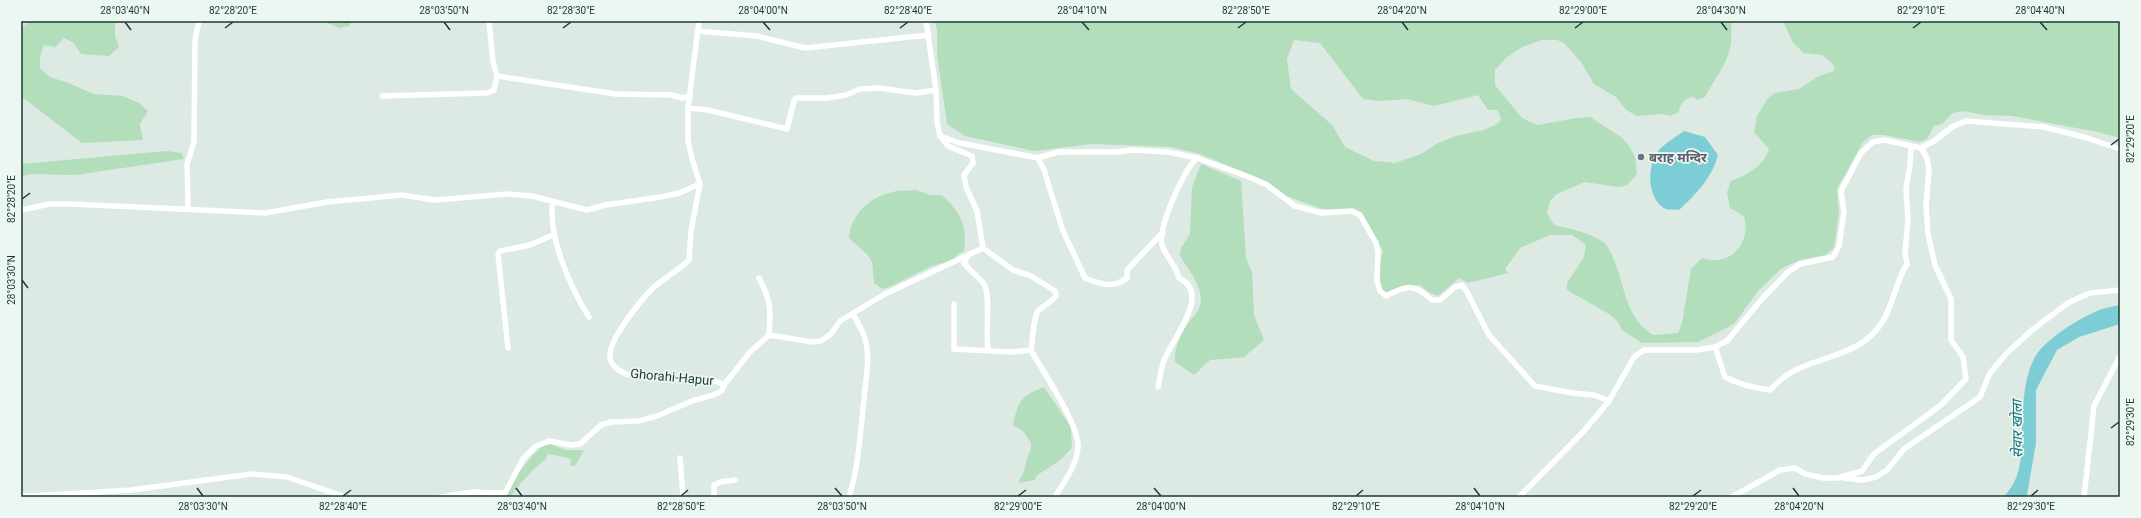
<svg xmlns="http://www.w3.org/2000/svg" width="2141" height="518" font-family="Roboto,'Noto Sans Devanagari',sans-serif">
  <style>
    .green { fill: #b2debb; fill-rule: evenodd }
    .water { fill: #7dcdd6 }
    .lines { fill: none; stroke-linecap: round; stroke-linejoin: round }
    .minor { stroke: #fff; stroke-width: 5.5 }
    .ticks { fill: none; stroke: #1c3a31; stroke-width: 1.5 }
    .worship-dot { fill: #6b7280; stroke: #ecf7f1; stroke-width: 1.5 }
    .labels { text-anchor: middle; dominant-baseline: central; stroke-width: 3.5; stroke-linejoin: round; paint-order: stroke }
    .worship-label { font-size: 13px; font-weight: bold; fill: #5b616d; stroke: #ecf7f1; text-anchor: start }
    .street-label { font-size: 13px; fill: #1c3a31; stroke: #ecf7f1 }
    .water-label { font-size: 14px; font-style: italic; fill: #126f7b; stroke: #ecf7f1 }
    .neatline { fill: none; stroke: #1c3a31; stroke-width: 1.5 }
    .ticks-label { font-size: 10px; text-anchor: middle; fill: #1c3a31 }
  </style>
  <rect width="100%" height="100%" fill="#dceae3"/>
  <g class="green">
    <path d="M 30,21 L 121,21 L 115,23 L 115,36 L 119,47 L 109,56 L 81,54 L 74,43 L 64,38 L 55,47 L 44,45 L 40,57 L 40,68 L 50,77 L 66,82 L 94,94 L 123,96 L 139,103 L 148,111 L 140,124 L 143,140 L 82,143 L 21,96 L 21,28 Z"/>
    <path d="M 323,21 L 352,21 L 349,26 L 340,28 Z"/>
    <path d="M 935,21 L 1731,21 C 1734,60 1722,65 1705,97 L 1697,100 L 1694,97 C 1685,98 1680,103 1679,112 L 1670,116 L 1662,114 L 1637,116 L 1626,110 L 1616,97 L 1594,84 L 1581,62 L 1564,43 L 1557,40 L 1542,40 L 1522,47 L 1506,58 L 1495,70 L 1495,85 L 1522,118 L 1538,125 L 1576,118 L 1590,117 L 1621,137 L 1628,144 L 1635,157 L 1637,174 L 1627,185 L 1619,187 L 1585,182 L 1557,194 L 1550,201 L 1547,213 L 1554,225 C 1570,229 1589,232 1603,242 C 1608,245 1611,253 1613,258 C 1626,287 1624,316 1653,335 L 1678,333 L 1682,323 L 1691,269 L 1702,258 C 1730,268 1752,242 1744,216 L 1730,208 L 1727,192 L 1731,181 C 1747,175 1762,167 1769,150 L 1768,148 L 1754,132 L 1757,116 L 1768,98 L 1775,93 L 1799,89 L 1819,76 L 1834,71 L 1835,68 L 1830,61 L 1822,55 L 1804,53 L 1793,43 L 1783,21 L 2120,21 L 2120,138 L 2098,132 L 2012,116 L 1984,115 L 1963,111 L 1953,113 L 1942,124 L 1934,126 L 1927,139 L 1920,142 L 1884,135 L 1872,135 L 1863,142 L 1837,189 L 1839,212 L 1834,248 L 1825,255 L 1800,260 L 1782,268 L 1758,291 L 1734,324 L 1698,342 L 1642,343 L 1622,330 L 1618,322 L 1609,314 L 1567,290 L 1567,283 L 1584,257 L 1586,245 L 1572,235 L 1550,235 L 1520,248 L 1505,269 L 1508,273 L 1468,283 L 1459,278 L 1438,296 L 1428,292 L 1420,285 L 1403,286 L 1387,293 L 1381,290 C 1378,276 1379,264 1383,251 L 1362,213 L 1353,209 L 1323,209 L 1302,202 L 1281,194 L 1268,182 L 1200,154 L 1171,147 L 1092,144 L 1034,151 L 965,136 L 947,124 L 937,55 L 937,30 ZM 1294,40 L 1320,43 L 1363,99 L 1378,101 L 1407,99 L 1434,106 L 1478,95 L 1488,110 L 1497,110 L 1501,118 L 1499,123 L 1484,130 L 1456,136 L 1438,143 L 1421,154 L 1395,163 L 1374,161 L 1345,147 L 1332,125 L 1291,89 L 1287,59 Z"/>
    <path d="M 167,151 L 182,153 L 184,159 L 75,175 L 31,174 L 21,176 L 21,164 Z"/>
    <path d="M 1201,164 L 1241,181 L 1246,258 L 1252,272 L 1254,315 L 1264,340 L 1244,357 L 1210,360 L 1194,375 L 1175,362 C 1174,351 1179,339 1184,329 C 1189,320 1201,312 1201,300 C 1201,284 1188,269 1180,256 L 1181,248 L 1190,234 L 1192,187 Z"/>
    <path d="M 916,190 L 930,195 L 942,195 C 960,212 968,225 964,251 L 958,254 L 953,260 L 932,266 L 887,288 L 882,289 L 874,283 L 872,262 L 867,254 L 849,238 C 851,213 872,195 897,191 C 904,190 910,191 916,190 Z"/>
    <path d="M 1044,387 L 1071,427 L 1072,448 L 1059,461 L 1036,476 L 1035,480 L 1018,483 L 1024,471 L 1027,458 L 1031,449 L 1031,443 L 1023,431 L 1013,425 C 1018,401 1021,396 1044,387 Z"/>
    <path d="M 551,444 L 565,450 L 584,450 L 575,466 L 570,465 L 571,459 C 566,457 555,455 548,454 L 545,460 C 538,463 514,490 511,497 L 506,497 L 516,476 L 533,455 L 543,446 Z"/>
  </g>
  <g class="water">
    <path d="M 1684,131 L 1705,137 L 1718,155 C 1712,178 1696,194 1679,210 C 1675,209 1670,210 1666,209 C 1647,201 1646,164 1659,150 C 1665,143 1676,137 1684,131 Z"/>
    <path d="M 2120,305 L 2120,324 L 2079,337 L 2057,350 L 2036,390 L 2036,443 L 2027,495 L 2026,497 L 2003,497 C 2021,481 2022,455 2022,433 C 2022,412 2024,379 2033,361 C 2041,341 2080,318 2099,310 C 2106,308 2113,306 2120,305 Z"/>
  </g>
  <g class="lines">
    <g class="minor">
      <path d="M 489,21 L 493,62 L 497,76 L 616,94 L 672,95 L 682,98 L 690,96"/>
      <path d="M 926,21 L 936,90 L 937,122 L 940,136 L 960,143 L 1038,158 L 1058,152 L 1117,152 L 1133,150 L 1168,152 L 1197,158 L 1249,177 L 1267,185 L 1295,206 L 1321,213 L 1352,211 L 1360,215 L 1376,243 L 1378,252 L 1377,281 L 1380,291 L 1386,296 C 1407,285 1414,283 1432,300 L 1440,300 L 1455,287 L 1462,285 L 1467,292 L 1489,335 L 1535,386 L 1572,393 L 1594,395 L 1609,401"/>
      <path d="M 697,31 L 757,36 L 805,48 L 929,35"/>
      <path d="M 382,96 L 487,93 L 494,90 L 497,76"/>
      <path d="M 688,108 L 708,110 L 787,129 L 794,101 L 796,98 L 827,98 L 846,95 L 860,89 L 879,88 L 916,93 L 936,90"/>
      <path d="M 940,136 L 948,146 L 972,156 L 973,163 L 964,175 L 966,187 L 977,211 L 983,248 L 1013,270 L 1031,276 L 1055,291 L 1056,296 C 1051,302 1045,305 1039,310 C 1033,316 1033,341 1031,350 C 1043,372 1079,424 1078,447 C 1077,465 1064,482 1055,497"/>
      <path d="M 1038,158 L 1044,170 L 1063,231 L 1085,278 C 1100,284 1113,289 1127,278 L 1127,270 L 1163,232"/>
      <path d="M 553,202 C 547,235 571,289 589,317"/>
      <path d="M 188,208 L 187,164 L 194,142 L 195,40 L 199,21"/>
      <path d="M 21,210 L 50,204 L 71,204 L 265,213 L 327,202 L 402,195 L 435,200 L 507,194 L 532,196 L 587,210 L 605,205 L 661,197 L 679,193 L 700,184"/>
      <path d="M 968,256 L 964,263 C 970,271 978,276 984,284 C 991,293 985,334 988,349"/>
      <path d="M 759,278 C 771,301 771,310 769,335"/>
      <path d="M 954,304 L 954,349 L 1011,352 L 1031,350"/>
      <path d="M 1715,347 L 1725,377 C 1740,385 1754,388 1770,390 C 1778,382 1785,375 1794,371 C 1822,356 1857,355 1878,328 C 1893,310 1894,284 1907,264 L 1905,252 L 1908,220 L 1906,189 L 1910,165 L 1911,146"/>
      <path d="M 508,348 L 498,254 L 500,251 L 530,245 L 553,235"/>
      <path d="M 724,385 L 750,352 L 769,335 L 813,342 L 821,341 L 831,334 L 840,321 L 885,294 L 983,248"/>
      <path d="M 1158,387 C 1160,378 1161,369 1164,360 C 1173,338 1212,293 1179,278 C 1176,266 1164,253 1162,245 C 1158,226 1184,170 1197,158"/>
      <path d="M 680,458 L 683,497"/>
      <path d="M 1843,478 L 1863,480 L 1876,477 L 1887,470 L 1904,449 L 1980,397 L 1990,373 L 2006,354 L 2032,330 L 2068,303 L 2090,293 L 2120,290"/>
      <path d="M 21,495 L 31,496 L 131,490 L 252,474 L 287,477 L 345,497"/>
      <path d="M 442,497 L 472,492 L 504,493"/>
      <path d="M 503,497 L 523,459 L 536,446 L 549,441 L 571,445 L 580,444 L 601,425 L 611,422 L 639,421 L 657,416 L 692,401 L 713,395 L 722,391 L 724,385 L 715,381 L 626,374 C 618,370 611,366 610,357 C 608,340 641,300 653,288 C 664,278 678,271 689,260 L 691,231 L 700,184 L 692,159 L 688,140 L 688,108 L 699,21"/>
      <path d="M 714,497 L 714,485 L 720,482 L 735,480"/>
      <path d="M 849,497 C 859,465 860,433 864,400 C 865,380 871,359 865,339 C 863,330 857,322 853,314"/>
      <path d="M 1519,497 L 1583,432 L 1609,401 L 1634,357 L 1644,350 L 1697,350 L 1715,347 L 1727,341 L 1761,300 L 1788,272 L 1800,264 L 1833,257 L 1839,246 L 1844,212 L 1841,191 L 1861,153 L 1873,142 L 1884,140 L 1921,148 L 1934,141 L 1952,127 L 1966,121 L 2044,127 L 2084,137 L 2120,149"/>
      <path d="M 1732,497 L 1780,470 L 1795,468 L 1805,474 L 1823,478 L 1837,478 L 1862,471 L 1874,454 L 1941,405 L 1966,379 L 1963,357 L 1951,340 L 1951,299 L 1935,265 L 1928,234 L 1926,206 L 1929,170 L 1927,158 L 1921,148"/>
      <path d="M 2084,497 L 2094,406 L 2120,356"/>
    </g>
  </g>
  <path class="ticks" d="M 125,22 L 131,30M 444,22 L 450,30M 763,22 L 770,30M 1082,22 L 1089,30M 1402,22 L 1408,30M 1721,22 L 1727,30M 2040,22 L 2047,30M 225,28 L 233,22M 563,28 L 571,22M 900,28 L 908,22M 1238,28 L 1246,22M 1575,28 L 1583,22M 1913,28 L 1921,22M 2111,145 L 2119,139M 22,199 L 30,193M 22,280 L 28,288M 2111,428 L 2119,422M 197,488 L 203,496M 516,488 L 522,496M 835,488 L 842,496M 1154,488 L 1161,496M 1474,488 L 1480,496M 1793,488 L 1799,496M 343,496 L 351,490M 681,496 L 688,490M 1018,496 L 1026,490M 1356,496 L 1363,490M 1693,496 L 1701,490M 2031,496 L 2038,490"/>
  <circle class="worship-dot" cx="1641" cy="157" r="4"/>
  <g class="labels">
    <g class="worship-label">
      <text x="1649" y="157">बराह मन्दिर</text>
    </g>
    <g class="street-label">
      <text transform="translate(672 377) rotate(5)">Ghorahi-Hapur</text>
    </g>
    <g class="water-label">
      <text transform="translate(2017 429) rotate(-91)">सेवार खोला</text>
    </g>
  </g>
  <rect width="2141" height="518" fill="none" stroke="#ecf7f1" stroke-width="44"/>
  <rect x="22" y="22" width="2097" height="474" class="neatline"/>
  <g class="ticks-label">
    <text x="125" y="14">28°03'40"N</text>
    <text x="233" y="14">82°28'20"E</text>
    <text x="444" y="14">28°03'50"N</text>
    <text x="571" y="14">82°28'30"E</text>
    <text x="763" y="14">28°04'00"N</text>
    <text x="908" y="14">82°28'40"E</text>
    <text x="1082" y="14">28°04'10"N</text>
    <text x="1246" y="14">82°28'50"E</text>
    <text x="1402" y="14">28°04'20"N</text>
    <text x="1583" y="14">82°29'00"E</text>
    <text x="1721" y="14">28°04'30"N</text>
    <text x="1921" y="14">82°29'10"E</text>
    <text x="2040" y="14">28°04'40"N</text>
    <text transform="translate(2130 139) rotate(-90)" y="4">82°29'20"E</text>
    <text transform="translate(11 199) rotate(-90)" y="4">82°28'20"E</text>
    <text transform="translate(11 280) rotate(-90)" y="4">28°03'30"N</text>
    <text transform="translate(2130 422) rotate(-90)" y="4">82°29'30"E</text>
    <text x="203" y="510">28°03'30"N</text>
    <text x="343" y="510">82°28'40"E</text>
    <text x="522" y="510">28°03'40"N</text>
    <text x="681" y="510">82°28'50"E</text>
    <text x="842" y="510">28°03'50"N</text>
    <text x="1018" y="510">82°29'00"E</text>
    <text x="1161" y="510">28°04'00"N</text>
    <text x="1356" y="510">82°29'10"E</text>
    <text x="1480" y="510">28°04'10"N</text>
    <text x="1693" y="510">82°29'20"E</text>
    <text x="1799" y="510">28°04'20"N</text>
    <text x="2031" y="510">82°29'30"E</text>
  </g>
</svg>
